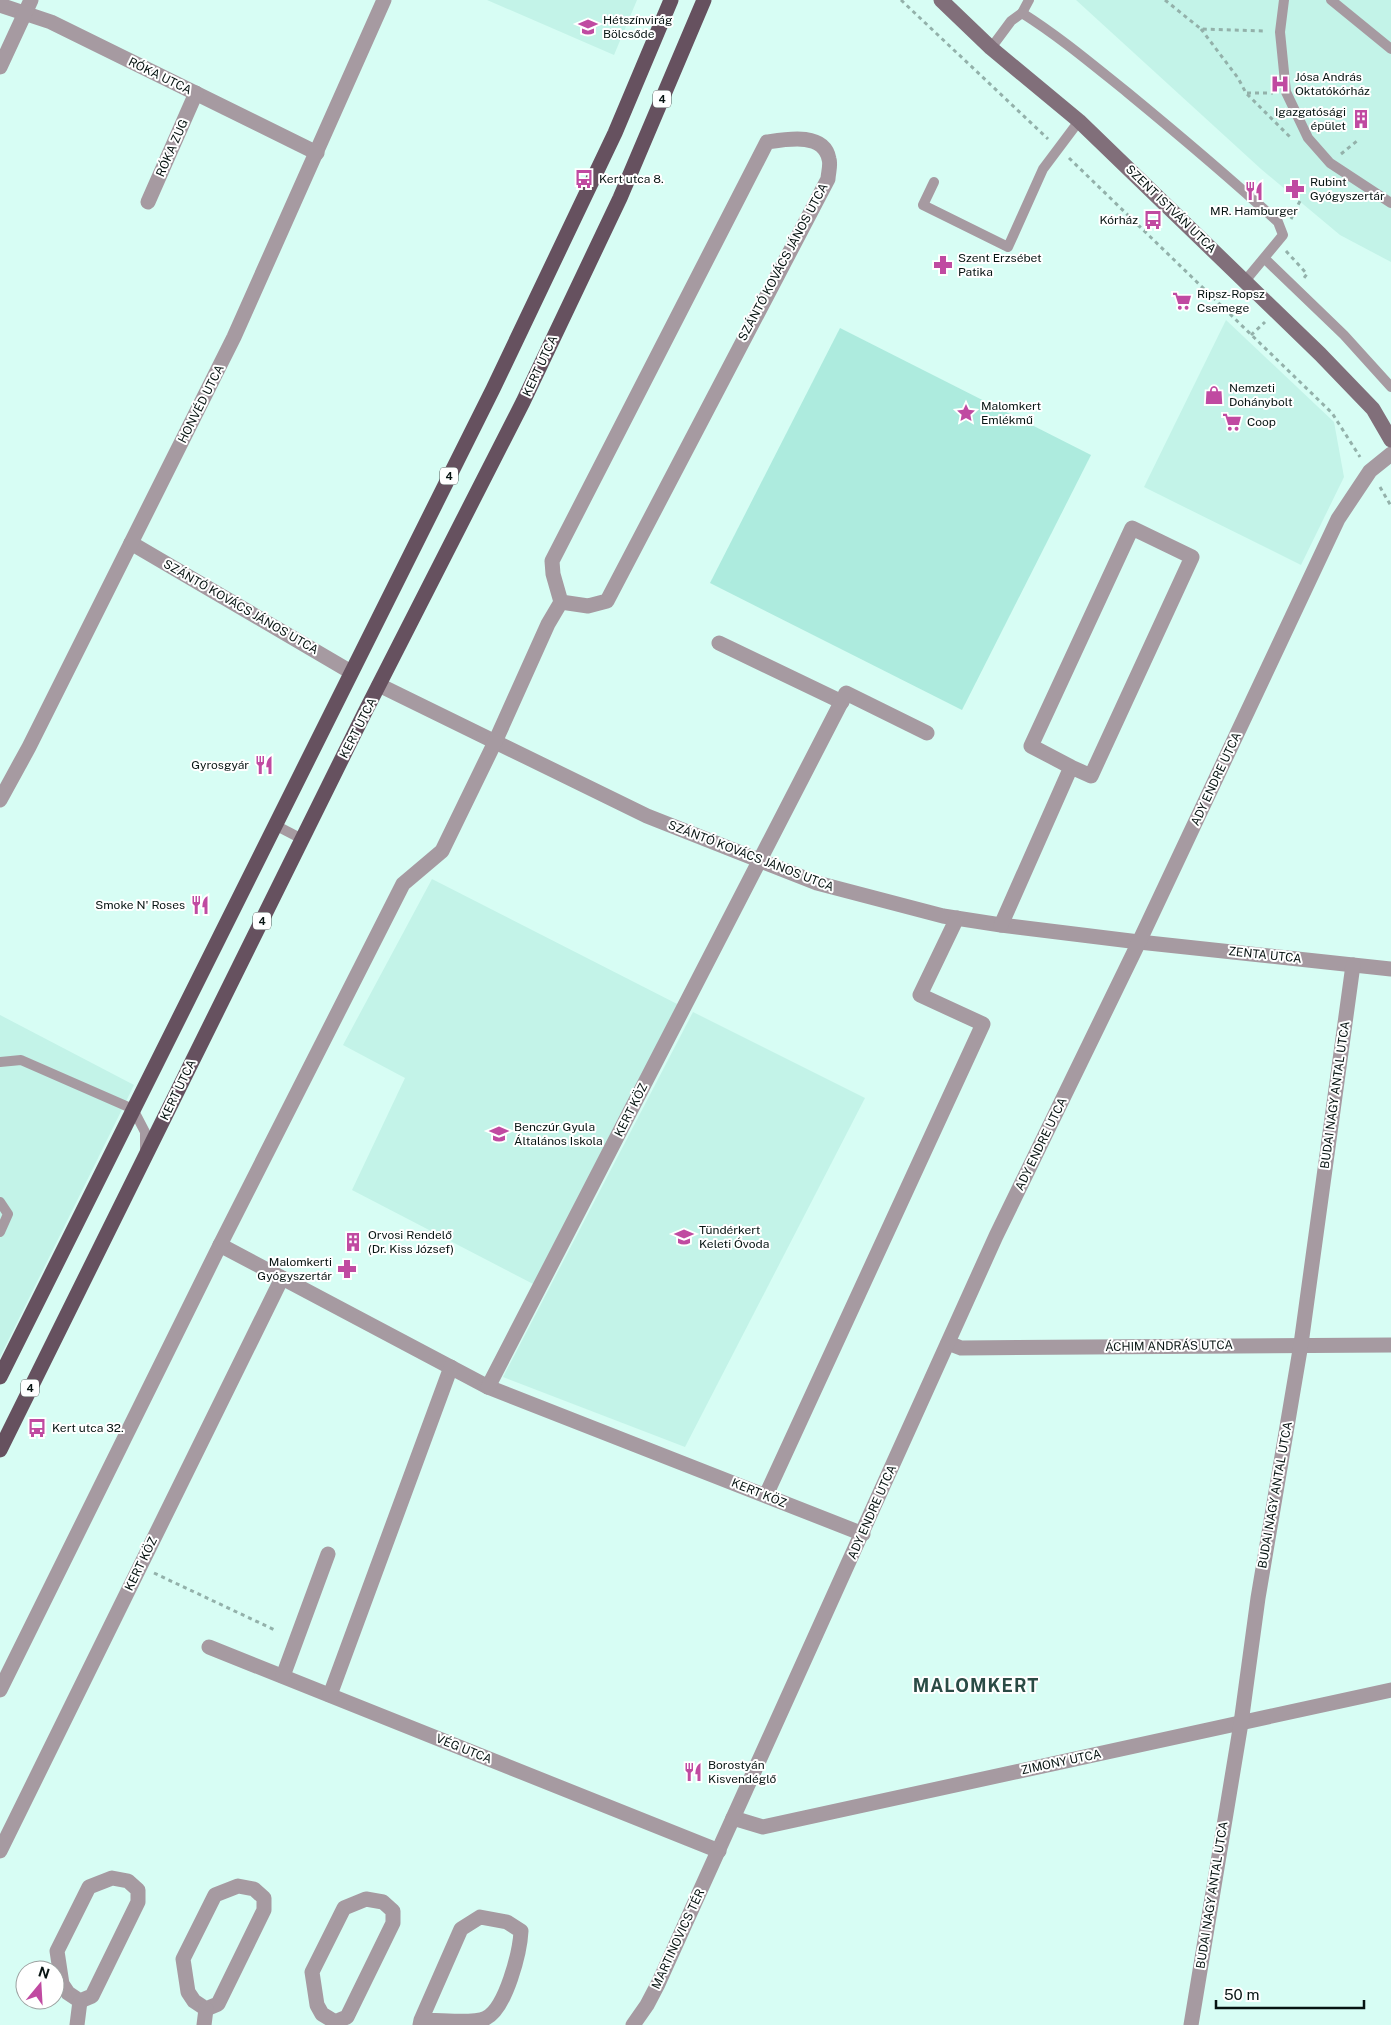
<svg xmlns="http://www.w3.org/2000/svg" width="1391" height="2025" font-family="'Public Sans',sans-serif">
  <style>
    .built { fill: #c3f3e8 }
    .green { fill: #adebde }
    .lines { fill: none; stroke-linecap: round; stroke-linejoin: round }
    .path { stroke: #93b1aa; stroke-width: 3; stroke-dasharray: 4 4; stroke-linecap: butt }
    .lane { stroke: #a69aa1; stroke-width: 10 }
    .street { stroke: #a69aa1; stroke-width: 15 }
    .secondary { stroke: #816f7a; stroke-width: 15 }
    .primary { stroke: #66515f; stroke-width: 15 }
    .labels { text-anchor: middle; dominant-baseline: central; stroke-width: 4; stroke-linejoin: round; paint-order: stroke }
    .shield { fill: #fff; stroke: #515a59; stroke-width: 1 }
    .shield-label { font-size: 11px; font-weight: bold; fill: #071412 }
    .poi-label { font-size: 12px; fill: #071412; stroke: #fff; text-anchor: start }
    .street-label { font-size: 12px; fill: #071412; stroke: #fff }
    .district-label { font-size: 18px; font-weight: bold; letter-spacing: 1px; fill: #2a4b45; stroke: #fff }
  </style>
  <rect width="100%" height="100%" fill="#d7fdf4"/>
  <g class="built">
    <path d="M 487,0 L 637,0 L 614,55 Z"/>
    <path d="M 1076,0 L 1391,0 L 1391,262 L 1340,235 L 1261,169 Z"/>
    <path d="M 1226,320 L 1334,422 L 1344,477 L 1301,565 L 1144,487 Z"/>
    <path d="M 432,879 L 685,1008 L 539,1287 L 352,1190 L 405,1078 L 343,1045 Z"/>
    <path d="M 693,1012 L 865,1098 L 685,1447 L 503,1377 Z"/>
    <path d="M 0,1015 L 134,1085 L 0,1357 Z"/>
  </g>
  <path class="green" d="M 840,328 L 1091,455 L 962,710 L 710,583 Z"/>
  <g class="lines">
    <g class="path">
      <path d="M 901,0 L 1048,139"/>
      <path d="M 1165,0 L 1201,29 L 1266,31"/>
      <path d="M 1201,29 L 1238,78 L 1246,93 L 1291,138"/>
      <path d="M 1247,93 L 1273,93"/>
      <path d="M 1341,154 L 1357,141"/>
      <path d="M 1069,158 L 1332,413 L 1360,457"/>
      <path d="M 1291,219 L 1300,201"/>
      <path d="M 1286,251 L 1307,274 L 1304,278"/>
      <path d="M 1251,335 L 1265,322"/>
      <path d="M 1380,487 L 1391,506"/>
      <path d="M 154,1573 L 277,1631"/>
    </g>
    <g class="lane">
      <path d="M 1284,0 L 1280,32 L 1286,92 L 1308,138 L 1330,163 L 1391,203"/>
      <path d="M 1331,0 L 1391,49"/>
      <path d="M 1022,13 L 1029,0"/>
      <path d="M 991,48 L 1011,21 L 1022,13 C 1060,37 1093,65 1128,93 C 1179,135 1229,177 1278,222 L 1283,235 L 1245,281"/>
      <path d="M 934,182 L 923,205 L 1008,247 L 1043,169 L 1079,121"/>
      <path d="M 1265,259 L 1344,335 L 1391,387"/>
      <path d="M 275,825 L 302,839"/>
      <path d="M 0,1062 L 21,1060 L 133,1109 L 145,1132 L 145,1153"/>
      <path d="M 0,1202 L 8,1214 L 0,1232"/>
    </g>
    <g class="street">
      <path d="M 0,5 L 51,22 L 317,153"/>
      <path d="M 0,67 L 31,0"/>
      <path d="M 148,202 L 196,93"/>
      <path d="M 131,543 L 351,672"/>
      <path d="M 719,643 L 842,702"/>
      <path d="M 379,685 L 647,816 L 817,883 L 943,916 L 1001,925 L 1139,942 L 1391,969"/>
      <path d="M 0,800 L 29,747 L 234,337 L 384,0"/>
      <path d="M 1001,925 L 1071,767 L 1091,776 L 1192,557 L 1132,528 L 1031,746 L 1071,767"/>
      <path d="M 220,1245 L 488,1387 L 863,1534"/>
      <path d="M 948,1343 L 961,1348 L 1391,1345"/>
      <path d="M 488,1387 L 846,693 L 927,733"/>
      <path d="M 766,1495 L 983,1024 L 920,995 L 957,918"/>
      <path d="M 209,1647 L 719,1851"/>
      <path d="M 283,1676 L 328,1554"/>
      <path d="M 0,1690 L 220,1245 L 403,884 L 442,851 L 495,742 L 548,624 L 561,602 L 553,574 L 552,561 L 767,142 C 787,139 824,132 829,159 C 831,165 828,174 828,179 L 607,601 L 588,606 L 561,602"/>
      <path d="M 330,1695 L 451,1367"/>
      <path d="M 733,1818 L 763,1827 L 1391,1690"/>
      <path d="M 0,1851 L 282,1278"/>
      <path d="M 112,1878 L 128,1881 L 138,1890 L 138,1902 L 92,1996 L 80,2001 L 68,1993 L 62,1984 L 57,1951 L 89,1887 Z"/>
      <path d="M 238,1886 L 254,1889 L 264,1898 L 264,1910 L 218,2004 L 206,2009 L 194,2001 L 188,1992 L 183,1959 L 215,1895 Z"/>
      <path d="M 366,1899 L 383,1902 L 393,1911 L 393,1923 L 347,2017 L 335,2022 L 322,2014 L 317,2005 L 312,1972 L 344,1908 Z"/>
      <path d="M 77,2025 L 80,2001"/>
      <path d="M 204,2025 L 206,2009"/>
      <path d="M 420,2025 L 421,2020 L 461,1929 L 480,1917 L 507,1922 L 521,1931 C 520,1952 506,2008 486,2018 C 475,2024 435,2020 421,2020"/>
      <path d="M 633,2025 L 647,2005 L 658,1984 L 996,1236 L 1139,942 L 1338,519 L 1370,471 L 1391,454"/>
      <path d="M 1191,2025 L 1241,1723 L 1258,1598 L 1301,1344 L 1353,965"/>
    </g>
    <path class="secondary" d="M 941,0 L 991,48 L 1079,121 L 1320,354 L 1373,409 L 1391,440"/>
    <g class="primary">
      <path d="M 0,1377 L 493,389 L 615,133 L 671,0"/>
      <path d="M 0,1450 L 364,714 L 523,402 L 620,198 L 704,0"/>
    </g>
  </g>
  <defs>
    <g id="school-bare" transform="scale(1.5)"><path d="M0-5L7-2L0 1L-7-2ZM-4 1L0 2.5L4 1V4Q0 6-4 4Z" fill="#c04aa1" stroke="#fff" stroke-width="2.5" paint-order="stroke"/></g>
    <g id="hospital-bare" transform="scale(1.5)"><path d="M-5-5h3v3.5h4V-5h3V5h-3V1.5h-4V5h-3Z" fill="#c04aa1" stroke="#fff" stroke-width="2.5" paint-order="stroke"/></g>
    <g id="building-bare" transform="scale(1.5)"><path d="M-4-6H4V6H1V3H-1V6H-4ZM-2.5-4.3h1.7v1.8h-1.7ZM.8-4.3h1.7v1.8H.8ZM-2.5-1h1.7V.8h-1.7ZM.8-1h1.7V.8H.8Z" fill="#c04aa1" stroke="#fff" stroke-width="2.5" paint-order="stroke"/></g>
    <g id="bus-bare" transform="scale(1.5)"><path d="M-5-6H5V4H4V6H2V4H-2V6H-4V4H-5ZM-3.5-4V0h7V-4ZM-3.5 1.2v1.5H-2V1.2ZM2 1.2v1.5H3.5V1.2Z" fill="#c04aa1" stroke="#fff" stroke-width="2.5" paint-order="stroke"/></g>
    <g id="pharmacy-bare" transform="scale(1.5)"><path d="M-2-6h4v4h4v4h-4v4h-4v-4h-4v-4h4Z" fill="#c04aa1" stroke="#fff" stroke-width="2.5" paint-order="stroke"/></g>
    <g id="restaurant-bare" transform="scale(1.5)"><path d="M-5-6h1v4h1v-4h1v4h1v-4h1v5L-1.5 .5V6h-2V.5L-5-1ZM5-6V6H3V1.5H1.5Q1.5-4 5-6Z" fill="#c04aa1" stroke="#fff" stroke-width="2.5" paint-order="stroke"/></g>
    <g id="supermarket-bare" transform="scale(1.5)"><path d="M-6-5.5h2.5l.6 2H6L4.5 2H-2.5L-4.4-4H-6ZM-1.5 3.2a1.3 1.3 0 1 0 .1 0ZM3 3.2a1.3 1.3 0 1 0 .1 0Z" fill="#c04aa1" stroke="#fff" stroke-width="2.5" paint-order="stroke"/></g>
    <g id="shop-bare" transform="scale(1.5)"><path d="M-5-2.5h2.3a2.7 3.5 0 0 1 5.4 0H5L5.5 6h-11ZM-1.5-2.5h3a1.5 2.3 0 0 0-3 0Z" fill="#c04aa1" stroke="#fff" stroke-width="2.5" paint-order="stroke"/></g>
    <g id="sight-bare" transform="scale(1.5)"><path d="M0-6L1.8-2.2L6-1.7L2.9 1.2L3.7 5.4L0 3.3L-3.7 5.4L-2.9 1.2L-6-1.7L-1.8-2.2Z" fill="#c04aa1" stroke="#fff" stroke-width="2.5" paint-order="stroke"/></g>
  </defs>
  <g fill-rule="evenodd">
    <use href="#school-bare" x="588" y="27"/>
    <use href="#hospital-bare" x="1280" y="84"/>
    <use href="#building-bare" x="1361" y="119"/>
    <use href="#bus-bare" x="584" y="179"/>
    <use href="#pharmacy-bare" x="1295" y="189"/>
    <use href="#restaurant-bare" x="1254" y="191"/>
    <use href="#bus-bare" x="1153" y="220"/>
    <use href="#pharmacy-bare" x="943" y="265"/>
    <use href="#supermarket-bare" x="1182" y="301"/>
    <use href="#shop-bare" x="1214" y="395"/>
    <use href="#sight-bare" x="966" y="413"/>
    <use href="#supermarket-bare" x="1232" y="422"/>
    <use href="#restaurant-bare" x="264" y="765"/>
    <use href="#restaurant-bare" x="200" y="905"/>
    <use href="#school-bare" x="499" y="1134"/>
    <use href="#school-bare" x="684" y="1237"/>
    <use href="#building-bare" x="353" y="1242"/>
    <use href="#pharmacy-bare" x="347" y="1269"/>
    <use href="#bus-bare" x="37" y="1428"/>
    <use href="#restaurant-bare" x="693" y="1772"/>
  </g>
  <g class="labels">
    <g class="shield">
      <rect x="653" y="90.5" width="18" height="17" rx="4"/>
      <rect x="440" y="467.5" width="18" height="17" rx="4"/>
      <rect x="253" y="912.5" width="18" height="17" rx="4"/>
      <rect x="21" y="1379.5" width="18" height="17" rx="4"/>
    </g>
    <g class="shield-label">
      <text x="662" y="99">4</text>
      <text x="449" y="476">4</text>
      <text x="262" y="921">4</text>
      <text x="30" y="1388">4</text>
    </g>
    <g class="poi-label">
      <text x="603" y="20">Hétszínvirág<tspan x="603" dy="14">Bölcsőde</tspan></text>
      <text x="1295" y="77">Jósa András<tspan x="1295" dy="14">Oktatókórház</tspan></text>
      <text x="1346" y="112" text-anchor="end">Igazgatósági<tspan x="1346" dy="14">épület</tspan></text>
      <text x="599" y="179">Kert utca 8.</text>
      <text x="1310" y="182">Rubint<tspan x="1310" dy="14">Gyógyszertár</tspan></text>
      <text x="1254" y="211" text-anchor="middle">MR. Hamburger</text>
      <text x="1138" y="220" text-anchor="end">Kórház</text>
      <text x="958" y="258">Szent Erzsébet<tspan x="958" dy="14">Patika</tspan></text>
      <text x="1197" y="294">Ripsz-Ropsz<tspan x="1197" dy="14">Csemege</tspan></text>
      <text x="1229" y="388">Nemzeti<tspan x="1229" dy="14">Dohánybolt</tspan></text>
      <text x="981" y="406">Malomkert<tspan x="981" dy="14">Emlékmű</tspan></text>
      <text x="1247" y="422">Coop</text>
      <text x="249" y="765" text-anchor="end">Gyrosgyár</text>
      <text x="185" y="905" text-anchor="end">Smoke N' Roses</text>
      <text x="514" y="1127">Benczúr Gyula<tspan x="514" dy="14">Általános Iskola</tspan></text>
      <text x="699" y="1230">Tündérkert<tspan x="699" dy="14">Keleti Óvoda</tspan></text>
      <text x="368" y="1235">Orvosi Rendelő<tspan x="368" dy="14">(Dr. Kiss József)</tspan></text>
      <text x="332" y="1262" text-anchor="end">Malomkerti<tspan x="332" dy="14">Gyógyszertár</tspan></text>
      <text x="52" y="1428">Kert utca 32.</text>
      <text x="708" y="1765">Borostyán<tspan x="708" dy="14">Kisvendéglő</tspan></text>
    </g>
    <g class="street-label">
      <text transform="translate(160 76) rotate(26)">RÓKA UTCA</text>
      <text transform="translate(172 148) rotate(-66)">RÓKA ZUG</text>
      <text transform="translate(1171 209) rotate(44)">SZENT ISTVÁN UTCA</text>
      <text transform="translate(783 262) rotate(-62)">SZÁNTÓ KOVÁCS JÁNOS UTCA</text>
      <text transform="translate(540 366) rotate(-65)">KERT UTCA</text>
      <text transform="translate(201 404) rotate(-63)">HONVÉD UTCA</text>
      <text transform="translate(241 607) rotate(30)">SZÁNTÓ KOVÁCS JÁNOS UTCA</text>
      <text transform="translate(358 728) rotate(-63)">KERT UTCA</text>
      <text transform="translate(1216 779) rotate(-65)">ADY ENDRE UTCA</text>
      <text transform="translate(751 856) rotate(21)">SZÁNTÓ KOVÁCS JÁNOS UTCA</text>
      <text transform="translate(1265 955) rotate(6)">ZENTA UTCA</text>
      <text transform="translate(178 1090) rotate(-64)">KERT UTCA</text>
      <text transform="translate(1335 1095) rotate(-82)">BUDAI NAGY ANTAL UTCA</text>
      <text transform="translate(631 1110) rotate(-63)">KERT KÖZ</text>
      <text transform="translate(1041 1144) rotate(-64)">ADY ENDRE UTCA</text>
      <text transform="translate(1169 1346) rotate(-1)">ÁCHIM ANDRÁS UTCA</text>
      <text transform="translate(759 1493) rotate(22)">KERT KÖZ</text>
      <text transform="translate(1275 1495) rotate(-80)">BUDAI NAGY ANTAL UTCA</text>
      <text transform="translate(872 1512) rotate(-66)">ADY ENDRE UTCA</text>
      <text transform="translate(141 1564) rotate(-64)">KERT KÖZ</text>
      <text transform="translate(464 1749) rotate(22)">VÉG UTCA</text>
      <text transform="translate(1061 1762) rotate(-12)">ZIMONY UTCA</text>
      <text transform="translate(1212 1895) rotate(-81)">BUDAI NAGY ANTAL UTCA</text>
      <text transform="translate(678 1939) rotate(-65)">MARTINOVICS TÉR</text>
    </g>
    <g class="district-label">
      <text x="976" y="1685">MALOMKERT</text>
    </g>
  </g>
  <g transform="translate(40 1985) rotate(18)"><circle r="24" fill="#ffffff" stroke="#9ca1a0"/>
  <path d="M0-4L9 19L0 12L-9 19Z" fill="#c04aa1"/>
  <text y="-8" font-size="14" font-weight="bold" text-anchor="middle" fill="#071412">N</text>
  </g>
  <path d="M1216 2000v8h148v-8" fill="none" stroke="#071412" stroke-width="2.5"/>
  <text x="1224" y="2000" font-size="15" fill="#071412" stroke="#ffffff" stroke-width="4" paint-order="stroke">50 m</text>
</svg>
